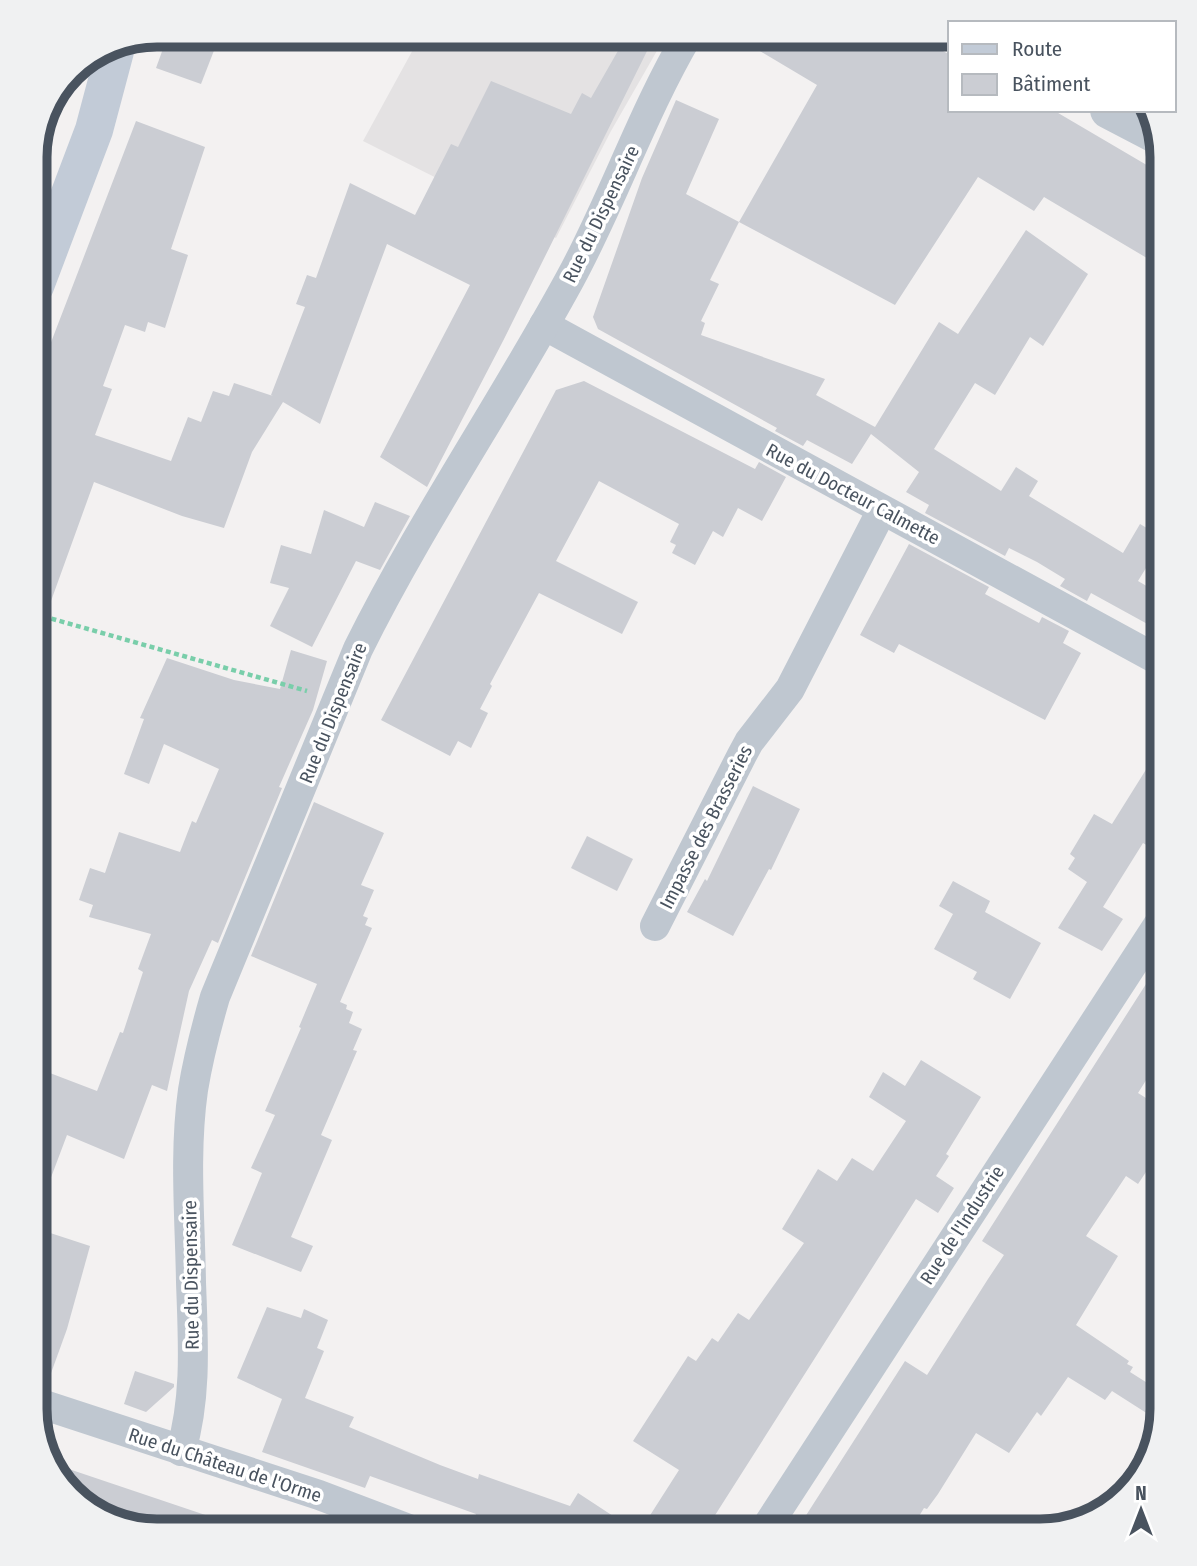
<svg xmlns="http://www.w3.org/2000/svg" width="1197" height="1566" font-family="'Fira Sans Condensed',sans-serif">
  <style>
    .education { fill: #e4e2e3 }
    .building { fill: #cbcdd3 }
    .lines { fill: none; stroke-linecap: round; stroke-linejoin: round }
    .path { stroke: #79ceaa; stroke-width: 4.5; stroke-dasharray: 5 3.5; stroke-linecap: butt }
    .minor { stroke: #bfc7d0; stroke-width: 30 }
    .tertiary { stroke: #bfc7d0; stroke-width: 38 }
    .secondary { stroke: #c2cbd7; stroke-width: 38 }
    .labels { text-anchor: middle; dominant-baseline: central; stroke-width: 7; stroke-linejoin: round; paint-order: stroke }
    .street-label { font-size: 19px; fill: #49535f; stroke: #fff }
    .rim { fill: none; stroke: #49535f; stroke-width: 9 }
  </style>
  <rect width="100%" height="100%" fill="#f3f1f1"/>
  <path class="education" d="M 421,35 L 666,35 L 611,131 L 556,238 L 363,141 Z"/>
  <g class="building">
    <path d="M 168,35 L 220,35 L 201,84 L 156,68 Z"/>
    <path d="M 627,35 L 655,35 L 503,341 L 427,487 L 380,457 L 470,285 L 387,244 L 320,424 L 283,402 L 252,452 L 224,528 L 182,516 L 94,482 L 38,637 L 35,637 L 35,384 L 136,121 L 205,147 L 171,249 L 188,255 L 165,328 L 148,322 L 145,332 L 125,325 L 103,386 L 112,389 L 95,435 L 171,461 L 188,417 L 201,422 L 213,391 L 229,396 L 234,383 L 273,396 L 271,395 L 305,307 L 296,304 L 307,275 L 316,278 L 350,183 L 415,215 L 451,144 L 458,147 L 491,81 L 571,114 L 582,93 L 591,98 Z"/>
    <path d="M 733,35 L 915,35 L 950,55 L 950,110 L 1053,110 L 1162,174 L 1162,267 L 1044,197 L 1034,211 L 978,177 L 895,305 L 739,222 L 710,280 L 719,284 L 701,321 L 705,323 L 701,335 L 825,379 L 816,395 L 875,427 L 939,322 L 958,334 L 1026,230 L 1088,274 L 1043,346 L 1030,337 L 995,395 L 975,383 L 934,449 L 1001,491 L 1016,467 L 1038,481 L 1029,496 L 1123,553 L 1140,524 L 1162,537 L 1162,542 L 1138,581 L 1162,595 L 1162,632 L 1091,593 L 1087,601 L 1060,586 L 1065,579 L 1037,562 L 1009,548 L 1005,556 L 925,513 L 929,505 L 906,492 L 919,472 L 871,434 L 852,464 L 807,440 L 803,446 L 775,431 L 777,428 L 598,329 L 593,317 L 642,178 L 676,100 L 719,119 L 686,194 L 739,222 L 817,85 Z"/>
    <path d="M 584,381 L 755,469 L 759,462 L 786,477 L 762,521 L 738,508 L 723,537 L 713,531 L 695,565 L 672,553 L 676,545 L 670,542 L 679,524 L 599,481 L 556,561 L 638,602 L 622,634 L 539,593 L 490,684 L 492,686 L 480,709 L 488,713 L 471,748 L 458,741 L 450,756 L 381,720 L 556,390 Z"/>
    <path d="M 375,502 L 410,516 L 380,570 L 356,561 L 312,647 L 270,626 L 289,588 L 270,583 L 281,545 L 311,554 L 324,510 L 364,527 Z"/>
    <path d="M 909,544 L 989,587 L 985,594 L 1039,623 L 1042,617 L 1069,631 L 1063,643 L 1081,653 L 1045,720 L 899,644 L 894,653 L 860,635 Z"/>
    <path d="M 291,650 L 327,661 L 313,710 L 279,787 L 282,788 L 218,943 L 212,940 L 189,991 L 167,1091 L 152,1085 L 124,1159 L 67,1135 L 38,1212 L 35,1212 L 35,1088 L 42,1070 L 97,1091 L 120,1032 L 123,1033 L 143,972 L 138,969 L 151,934 L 89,917 L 93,905 L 79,900 L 90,868 L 105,873 L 119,832 L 180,852 L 192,821 L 196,823 L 219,769 L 164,744 L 149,784 L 124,774 L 144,719 L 140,718 L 167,658 L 234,680 L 280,689 Z"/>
    <path d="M 1162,744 L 1162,854 L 1143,843 L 1103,907 L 1123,919 L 1102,951 L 1058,928 L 1087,882 L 1068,869 L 1075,858 L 1070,854 L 1094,814 L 1112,824 Z"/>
    <path d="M 753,786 L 800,809 L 771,870 L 769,869 L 733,936 L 687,912 L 705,879 L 707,881 Z"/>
    <path d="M 314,802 L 384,833 L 361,885 L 374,890 L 363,916 L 368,918 L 365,925 L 372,928 L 340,1002 L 347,1005 L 346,1009 L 353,1012 L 349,1023 L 362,1029 L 353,1050 L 357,1051 L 321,1135 L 332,1140 L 291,1237 L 313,1246 L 301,1272 L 232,1245 L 262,1173 L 251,1168 L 275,1115 L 265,1111 L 301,1028 L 299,1027 L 317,984 L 251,956 Z"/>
    <path d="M 587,836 L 633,859 L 617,891 L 571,868 Z"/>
    <path d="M 953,881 L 990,901 L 985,912 L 1041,943 L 1010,999 L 973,979 L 977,972 L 934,949 L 953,914 L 939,906 Z"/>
    <path d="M 1162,959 L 1162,1055 L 1138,1093 L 1162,1108 L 1162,1112 L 1147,1135 L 1162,1148 L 1138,1184 L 1126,1176 L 1086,1236 L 1118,1256 L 1076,1325 L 1129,1361 L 1127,1364 L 1133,1367 L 1130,1372 L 1160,1391 L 1148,1414 L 1112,1391 L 1105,1400 L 1068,1377 L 1041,1416 L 1037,1412 L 1009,1453 L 976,1433 L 938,1494 L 927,1509 L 924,1508 L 910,1531 L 796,1531 L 905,1361 L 927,1375 L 988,1279 L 1004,1255 L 982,1241 Z"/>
    <path d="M 921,1060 L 981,1097 L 946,1154 L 949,1156 L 936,1176 L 954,1188 L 938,1213 L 916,1199 L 705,1531 L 640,1531 L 679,1470 L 633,1441 L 688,1356 L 696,1361 L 712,1338 L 718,1342 L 738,1313 L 749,1320 L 804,1243 L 782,1229 L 818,1169 L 837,1181 L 852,1158 L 873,1171 L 906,1121 L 869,1097 L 883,1072 L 905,1086 Z"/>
    <path d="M 35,1228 L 90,1246 L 67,1329 L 46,1387 L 35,1385 Z"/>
    <path d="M 267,1307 L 301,1318 L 304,1309 L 328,1320 L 317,1348 L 324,1351 L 305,1398 L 354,1417 L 349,1427 L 440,1465 L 478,1479 L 479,1474 L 570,1506 L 578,1493 L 636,1531 L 488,1531 L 472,1525 L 476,1514 L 370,1476 L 365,1488 L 262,1452 L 282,1399 L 237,1378 Z"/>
    <path d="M 135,1371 L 174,1384 L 174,1387 L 146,1412 L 124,1404 Z"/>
    <path d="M 51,1463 L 238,1526 L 237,1531 L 157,1531 L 97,1515 L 55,1476 Z"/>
  </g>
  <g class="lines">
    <path class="path" d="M 35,614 L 307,691"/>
    <g class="minor">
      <path d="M 544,325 L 1162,662"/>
      <path d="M 655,926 L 742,755 L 749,742 L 790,689 L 882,510"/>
      <path d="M 35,1402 L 319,1495 L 414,1531"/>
      <path d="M 181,1451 C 197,1396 193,1340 191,1282 C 190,1219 184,1153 193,1090 C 198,1059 206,1028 215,997 L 358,649 C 421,522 502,404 570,279 C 613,200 642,113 688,35"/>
      <path d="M 764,1531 L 1162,919"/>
    </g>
    <path class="tertiary" d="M 1109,110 L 1155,134"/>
    <path class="secondary" d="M 35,286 L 94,130 L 115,51"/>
  </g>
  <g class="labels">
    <g class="street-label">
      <text transform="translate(601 214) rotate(-64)">Rue du Dispensaire</text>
      <text transform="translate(853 494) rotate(28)">Rue du Docteur Calmette</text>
      <text transform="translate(333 713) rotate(-68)">Rue du Dispensaire</text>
      <text transform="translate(706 827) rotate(-63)">Impasse des Brasseries</text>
      <text transform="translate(962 1225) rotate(-57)">Rue de l'Industrie</text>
      <text transform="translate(191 1275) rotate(-91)">Rue du Dispensaire</text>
      <text transform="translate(225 1465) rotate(18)">Rue du Château de l'Orme</text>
    </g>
  </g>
  <path d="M0 0H1197V1566H0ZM157 47H1040A110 110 0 0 1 1150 157V1409A110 110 0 0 1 1040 1519H157A110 110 0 0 1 47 1409V157A110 110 0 0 1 157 47Z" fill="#f0f1f2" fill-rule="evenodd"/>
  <path class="rim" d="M157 47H1040A110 110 0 0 1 1150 157V1409A110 110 0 0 1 1040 1519H157A110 110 0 0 1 47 1409V157A110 110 0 0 1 157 47Z"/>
  <rect x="948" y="21" width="228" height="91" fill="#ffffff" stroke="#b6babf" stroke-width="2"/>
  <rect x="962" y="44" width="35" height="10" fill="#c2cbd7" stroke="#b6babf" stroke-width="2"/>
  <text x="1012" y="56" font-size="21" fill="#49535f">Route</text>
  <rect x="962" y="74" width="35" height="21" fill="#cbcdd3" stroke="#b6babf" stroke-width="2"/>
  <text x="1012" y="91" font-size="21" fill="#49535f">Bâtiment</text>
  <g transform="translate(1141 1510)" stroke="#ffffff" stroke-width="5" paint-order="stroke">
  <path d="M0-5L12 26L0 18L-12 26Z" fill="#49535f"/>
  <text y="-10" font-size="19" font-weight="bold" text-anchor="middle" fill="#49535f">N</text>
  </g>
</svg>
